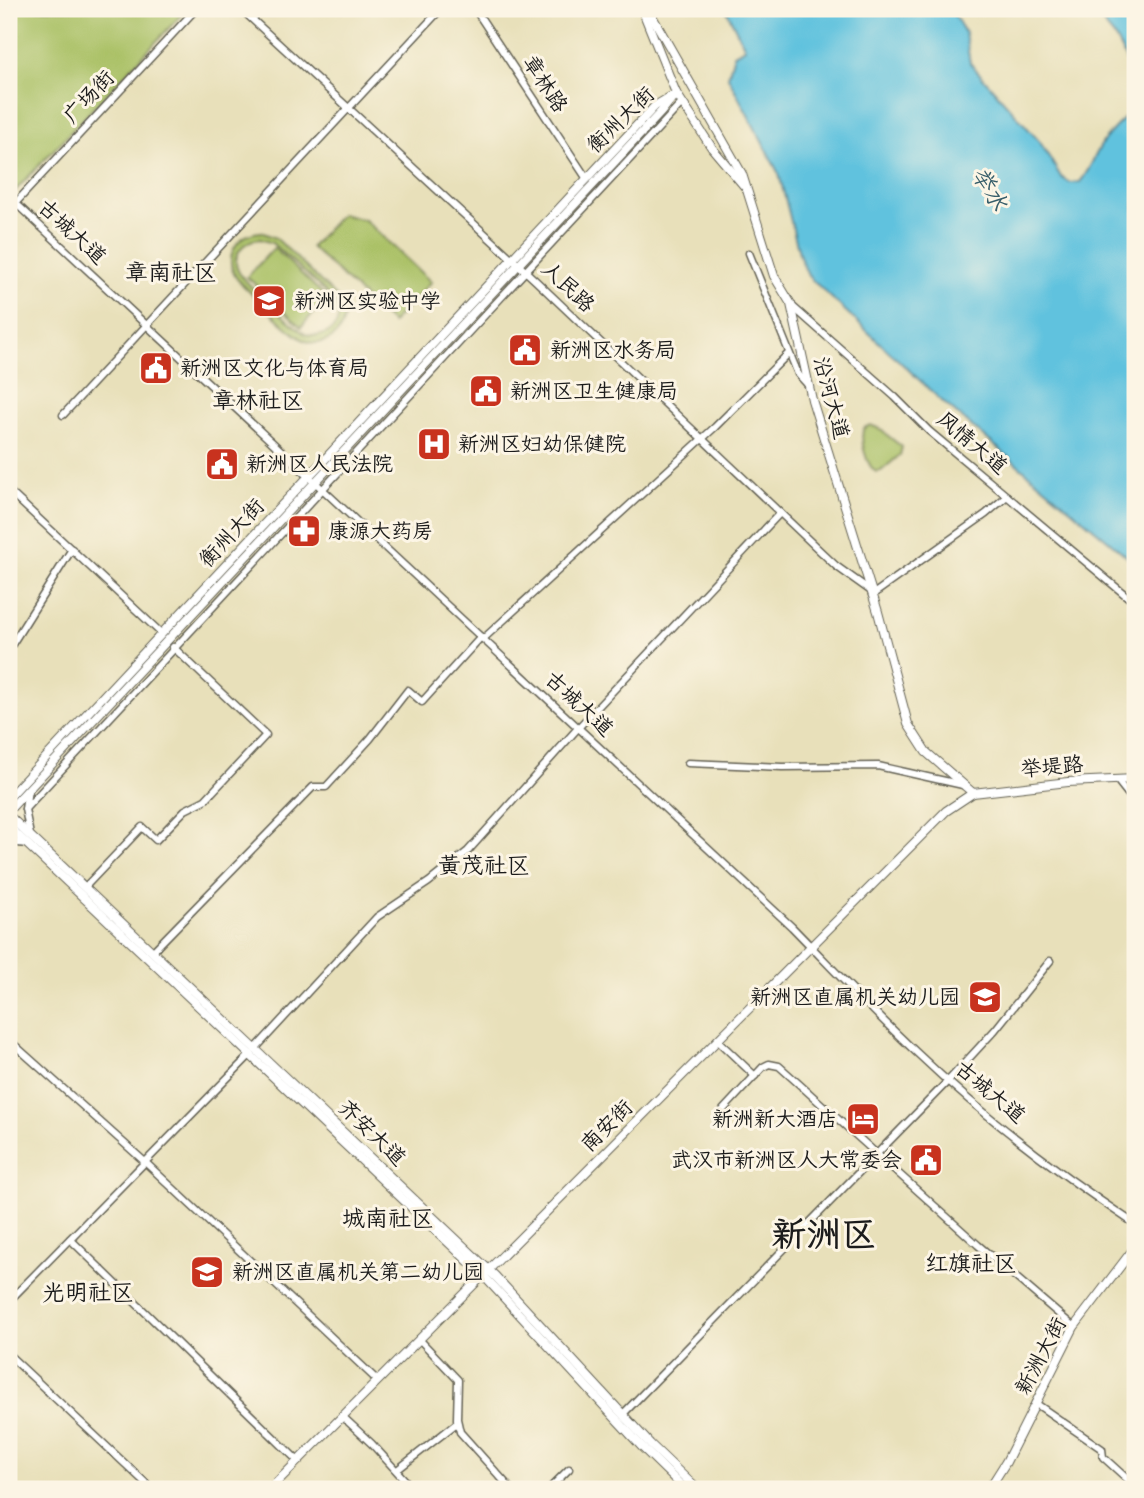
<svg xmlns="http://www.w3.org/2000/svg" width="1144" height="1498" font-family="'Architects Daughter','LXGW WenKai TC',sans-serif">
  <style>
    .green { fill: #aac166; stroke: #636e41; stroke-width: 2; fill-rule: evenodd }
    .water { fill: #60c2de; stroke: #3e6f7d; stroke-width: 2 }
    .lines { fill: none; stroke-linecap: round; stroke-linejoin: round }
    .minor-casing { stroke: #636153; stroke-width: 9 }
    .major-casing { stroke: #636153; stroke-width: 10 }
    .minor { stroke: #fff; stroke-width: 6 }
    .major { stroke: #fff; stroke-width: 8 }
    .labels { text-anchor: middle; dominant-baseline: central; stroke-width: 6; stroke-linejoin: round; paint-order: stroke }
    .street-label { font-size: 21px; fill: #1c1c1c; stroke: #fcf5e5 }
    .poi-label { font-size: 21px; fill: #1c1c1c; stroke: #fcf5e5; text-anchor: start }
    .water-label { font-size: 23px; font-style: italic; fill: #375e6a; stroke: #fcf5e5 }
    .neighbourhood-label { font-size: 23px; fill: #1c1c1c; stroke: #fcf5e5 }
    .town-label { font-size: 35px; font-weight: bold; fill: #1c1c1c; stroke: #fcf5e5 }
  </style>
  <rect width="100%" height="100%" fill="#fcf5e5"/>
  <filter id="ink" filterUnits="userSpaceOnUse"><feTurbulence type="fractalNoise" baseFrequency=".0143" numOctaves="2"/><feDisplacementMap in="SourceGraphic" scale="14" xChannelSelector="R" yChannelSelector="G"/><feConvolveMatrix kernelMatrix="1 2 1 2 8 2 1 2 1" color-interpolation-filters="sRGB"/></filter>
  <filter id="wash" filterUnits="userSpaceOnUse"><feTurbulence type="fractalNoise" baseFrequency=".00686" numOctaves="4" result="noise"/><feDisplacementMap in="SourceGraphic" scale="28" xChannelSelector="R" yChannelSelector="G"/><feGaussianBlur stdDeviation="1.57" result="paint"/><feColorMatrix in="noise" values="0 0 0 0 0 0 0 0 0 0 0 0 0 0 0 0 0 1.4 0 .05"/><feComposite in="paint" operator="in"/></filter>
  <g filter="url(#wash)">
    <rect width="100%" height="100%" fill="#e8e0ba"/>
    <g class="green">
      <path d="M 9,9 L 187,9 L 15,191 L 9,185 Z"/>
      <path d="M 341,214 L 365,220 L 431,282 L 392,323 L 311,247 Z"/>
      <path d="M 261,232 L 276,238 L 340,300 C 345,310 346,321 339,331 C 332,341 318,346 306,341 C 290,335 251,293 237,279 C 223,258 235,234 261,232 ZM 260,239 L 272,243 C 285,256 329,291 336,305 C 346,326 324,341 305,334 C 290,323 251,288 240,274 C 229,257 243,240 260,239 Z"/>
      <path d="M 274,248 L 327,298 L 301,327 L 247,277 Z"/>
      <path d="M 870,425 L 878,428 L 902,447 L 900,455 L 881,471 L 876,472 C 866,465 859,438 864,428 Z"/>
    </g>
    <g class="water">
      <path d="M 726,9 L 951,9 L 965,33 L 970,63 L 1040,142 L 1061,177 L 1070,183 L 1080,182 C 1091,169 1095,153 1105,139 C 1114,127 1126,118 1135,106 L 1135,563 L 944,403 L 808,276 L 800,257 L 779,174 L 728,77 L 734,54 L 745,48 Z"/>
      <path d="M 1091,9 L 1135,9 L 1135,77 L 1114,36 Z"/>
    </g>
  </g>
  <g filter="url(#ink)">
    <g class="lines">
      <g class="minor-casing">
        <g id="minor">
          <path d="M 241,9 L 536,281 L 836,566 L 871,591"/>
          <path d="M 475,9 L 587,179"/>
          <path d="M 9,197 L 792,927 C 833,969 873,1012 916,1052 C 983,1116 1058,1173 1135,1224"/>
          <path d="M 9,210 L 196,9"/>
          <path d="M 749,253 L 798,374 L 808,385"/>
          <path d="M 792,306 L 895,397 L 929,431 L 1135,603"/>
          <path d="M 63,415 L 441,9"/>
          <path d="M 9,491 L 162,634"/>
          <path d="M 872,595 L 986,514 L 1007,496"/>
          <path d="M 483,639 L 715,427 L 789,353"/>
          <path d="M 9,649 L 72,549"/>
          <path d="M 688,763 L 782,767 L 878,766 L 963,785"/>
          <path d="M 1117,780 L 1135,803"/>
          <path d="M 28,790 L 25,809 L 30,835"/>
          <path d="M 25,809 L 682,103"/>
          <path d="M 9,842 L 27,844"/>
          <path d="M 85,887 L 142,827 L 156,840 L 185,810 L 205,800 L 266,735 L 173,647"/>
          <path d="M 153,951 L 313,787 L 326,787 L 370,739 L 408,690 L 422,702 L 481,637"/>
          <path d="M 9,1040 L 145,1162 L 378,1381"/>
          <path d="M 717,1040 L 755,1076"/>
          <path d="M 256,1048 L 377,917 L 429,882 L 468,851 L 578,728 L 780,513"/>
          <path d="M 723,1110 L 763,1067 L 769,1064 L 779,1066 L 978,1245 L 1074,1327"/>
          <path d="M 70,1239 L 298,1461"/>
          <path d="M 9,1301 L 251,1054"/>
          <path d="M 419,1339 L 458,1380 L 457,1419 L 460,1432 L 511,1489"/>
          <path d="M 9,1355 L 152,1489"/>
          <path d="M 1035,1403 L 1102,1449 L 1103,1457 L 1135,1486"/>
          <path d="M 623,1414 L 948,1081 L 995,1030 L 1050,961"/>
          <path d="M 342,1416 L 372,1444 L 413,1489"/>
          <path d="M 397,1470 L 457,1423"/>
          <path d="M 549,1489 L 569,1469"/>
        </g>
      </g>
      <g class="major-casing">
        <g id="major">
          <path d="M 642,9 L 676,93 L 712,148 L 745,187"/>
          <path d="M 648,9 L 742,174 L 774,276 L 791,304 L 812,400 L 878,612 L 908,724 L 926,752 L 973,793"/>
          <path d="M 9,797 L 655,106 L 670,97"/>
          <path d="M 9,810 L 661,112 L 676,93"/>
          <path d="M 9,816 L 495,1276 L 650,1444 L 697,1489"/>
          <path d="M 9,827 L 483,1275 L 644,1449 L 685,1489"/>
          <path d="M 270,1489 L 946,811 L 973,793 L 1068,782 L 1135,779"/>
          <path d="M 989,1489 L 1006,1462 L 1074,1327 L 1135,1247"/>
        </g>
      </g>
      <use href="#minor" class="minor"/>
      <use href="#major" class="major"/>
    </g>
  </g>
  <defs>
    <g id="school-square" transform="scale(1.75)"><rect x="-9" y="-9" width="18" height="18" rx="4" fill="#c8321e" stroke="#fcf5e5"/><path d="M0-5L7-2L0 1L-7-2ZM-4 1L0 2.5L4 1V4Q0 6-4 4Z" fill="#fff"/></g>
    <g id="civic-square" transform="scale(1.75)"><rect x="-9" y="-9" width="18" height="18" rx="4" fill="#c8321e" stroke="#fcf5e5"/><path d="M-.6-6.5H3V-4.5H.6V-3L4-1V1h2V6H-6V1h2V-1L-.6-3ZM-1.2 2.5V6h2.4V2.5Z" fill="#fff"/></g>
    <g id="hospital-square" transform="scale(1.75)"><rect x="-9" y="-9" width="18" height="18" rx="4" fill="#c8321e" stroke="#fcf5e5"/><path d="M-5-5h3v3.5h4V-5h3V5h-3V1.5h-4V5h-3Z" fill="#fff"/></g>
    <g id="pharmacy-square" transform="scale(1.75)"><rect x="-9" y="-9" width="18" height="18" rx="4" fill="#c8321e" stroke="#fcf5e5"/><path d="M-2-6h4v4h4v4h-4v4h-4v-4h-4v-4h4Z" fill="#fff"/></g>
    <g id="hotel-square" transform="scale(1.75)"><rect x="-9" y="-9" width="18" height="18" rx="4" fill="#c8321e" stroke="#fcf5e5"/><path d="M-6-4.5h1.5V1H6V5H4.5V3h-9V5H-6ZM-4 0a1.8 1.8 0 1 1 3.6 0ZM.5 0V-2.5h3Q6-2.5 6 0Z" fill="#fff"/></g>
  </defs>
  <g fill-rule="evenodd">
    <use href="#school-square" x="269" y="301"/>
    <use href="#civic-square" x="525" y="350"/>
    <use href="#civic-square" x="156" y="368"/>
    <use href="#civic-square" x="486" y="391"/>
    <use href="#hospital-square" x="434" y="444"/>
    <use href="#civic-square" x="222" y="464"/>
    <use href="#pharmacy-square" x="304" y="531"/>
    <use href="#school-square" x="985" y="997"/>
    <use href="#hotel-square" x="863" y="1119"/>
    <use href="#civic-square" x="926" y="1160"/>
    <use href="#school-square" x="207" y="1272"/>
  </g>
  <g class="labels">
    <g class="street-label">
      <text transform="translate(545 84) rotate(57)">章林路</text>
      <text transform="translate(89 97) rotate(-47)">广场街</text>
      <text transform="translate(621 120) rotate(-44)">衡州大街</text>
      <text transform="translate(72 232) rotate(43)">古城大道</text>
      <text transform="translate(568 287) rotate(43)">人民路</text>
      <text transform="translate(831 398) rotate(75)">沿河大道</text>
      <text transform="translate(972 443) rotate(40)">风情大道</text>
      <text transform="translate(232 533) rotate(-47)">衡州大街</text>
      <text transform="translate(579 704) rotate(43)">古城大道</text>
      <text transform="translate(1052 767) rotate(-5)">举堤路</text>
      <text transform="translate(990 1092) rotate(40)">古城大道</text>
      <text transform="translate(607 1126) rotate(-45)">南安街</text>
      <text transform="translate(372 1133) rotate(44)">齐安大道</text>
      <text transform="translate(1041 1356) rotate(-62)">新洲大街</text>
    </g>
    <g class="poi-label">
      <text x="294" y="301">新洲区实验中学</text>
      <text x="550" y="350">新洲区水务局</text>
      <text x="180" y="368">新洲区文化与体育局</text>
      <text x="510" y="391">新洲区卫生健康局</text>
      <text x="458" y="444">新洲区妇幼保健院</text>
      <text x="246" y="464">新洲区人民法院</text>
      <text x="328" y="531">康源大药房</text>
      <text x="960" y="997" text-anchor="end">新洲区直属机关幼儿园</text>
      <text x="838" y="1119" text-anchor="end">新洲新大酒店</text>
      <text x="902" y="1160" text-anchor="end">武汉市新洲区人大常委会</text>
      <text x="232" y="1272">新洲区直属机关第二幼儿园</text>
    </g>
    <g class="water-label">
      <text transform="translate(989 189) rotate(58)">举水</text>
    </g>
    <g class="neighbourhood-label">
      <text x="171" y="273">章南社区</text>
      <text x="258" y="401">章林社区</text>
      <text x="484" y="866">黄茂社区</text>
      <text x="388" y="1219">城南社区</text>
      <text x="971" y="1264">红旗社区</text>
      <text x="88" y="1293">光明社区</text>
    </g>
    <g class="town-label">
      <text x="824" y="1235">新洲区</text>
    </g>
  </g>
  <rect width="1144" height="1498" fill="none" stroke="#fcf5e5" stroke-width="35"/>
</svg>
